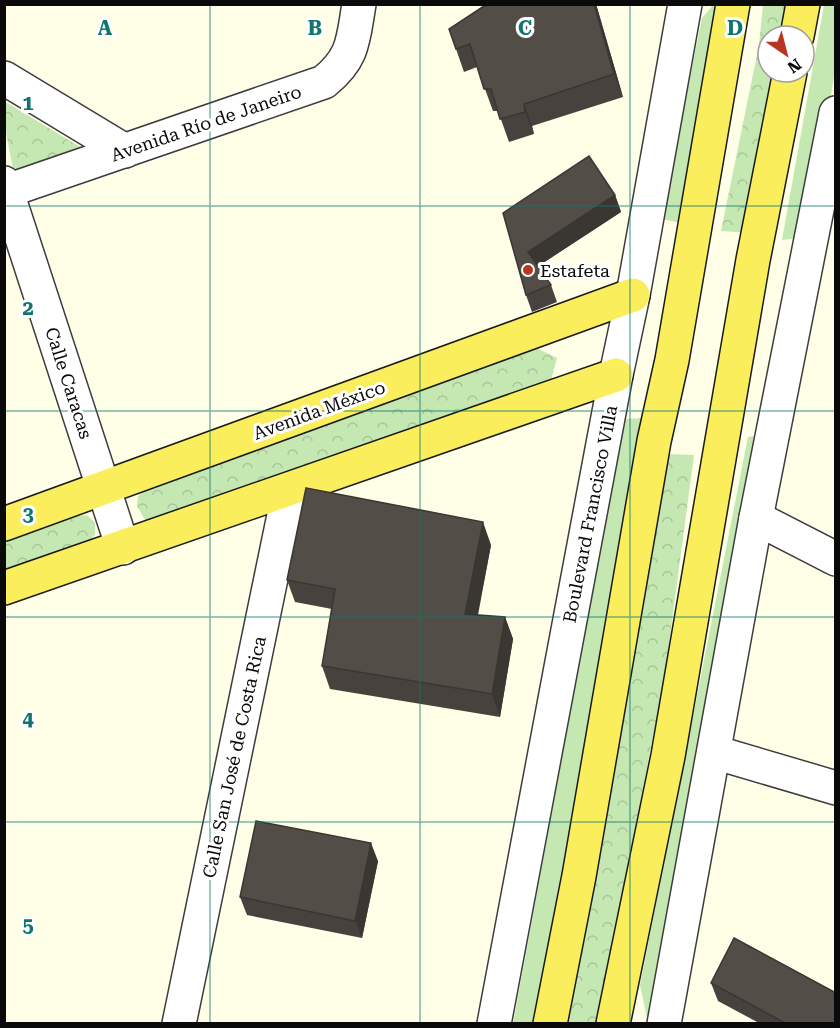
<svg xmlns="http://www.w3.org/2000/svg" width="840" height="1028" font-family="'Roboto Serif',serif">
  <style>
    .grass { fill: #c5e8b2 }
    .park { fill: url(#park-crowns) }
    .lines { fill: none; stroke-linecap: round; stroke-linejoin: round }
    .minor-casing { stroke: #3d3d3d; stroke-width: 36 }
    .major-casing { stroke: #1b1b1b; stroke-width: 36 }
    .minor { stroke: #fff; stroke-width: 33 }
    .major { stroke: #faee5d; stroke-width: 33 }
    .wall { fill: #47423d }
    .shaded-wall { fill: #3a3632 }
    .building { fill: #534d47; stroke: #3a3632; stroke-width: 1.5 }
    .grid { fill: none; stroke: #0f766e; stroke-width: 1.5; stroke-opacity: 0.55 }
    .poi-dot { fill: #b93523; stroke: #fff; stroke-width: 2 }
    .labels { text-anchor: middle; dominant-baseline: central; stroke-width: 6; stroke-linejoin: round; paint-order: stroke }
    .street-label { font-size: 18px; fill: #0a0a0a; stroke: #fff }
    .poi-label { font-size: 18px; fill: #0a0a0a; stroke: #fff; text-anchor: start }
    .grid-label { font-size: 20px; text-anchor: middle; font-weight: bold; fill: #0f766e; stroke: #fff; stroke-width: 6; stroke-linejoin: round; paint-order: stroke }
  </style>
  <defs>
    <pattern id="park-crowns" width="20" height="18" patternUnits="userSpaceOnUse" patternTransform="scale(1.5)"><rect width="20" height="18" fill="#c5e8b2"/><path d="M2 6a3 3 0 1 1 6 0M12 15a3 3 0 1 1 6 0" fill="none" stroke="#a8c698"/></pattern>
  </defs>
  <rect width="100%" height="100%" fill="#fffee7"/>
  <g class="grass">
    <path d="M 713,5 L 724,5 L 681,223 L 661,219 L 702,18 Z"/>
    <path d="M 824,5 L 835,5 L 835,71 L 807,237 L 782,240 Z"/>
    <path d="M 645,418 L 534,1023 L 513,1024 L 624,419 Z"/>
    <path d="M 762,435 L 648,1023 L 640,985 L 748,437 Z"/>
  </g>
  <g class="park">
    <path d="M 763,5 L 793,5 L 787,36 L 768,36 L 768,72 L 780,72 L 750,233 L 721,231 L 759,45 Z"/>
    <path d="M 4,101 L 95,156 L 16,185 L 5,127 Z"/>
    <path d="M 532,346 L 557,358 L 550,384 L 157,522 L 145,520 L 137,506 L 138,496 L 145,489 Z"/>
    <path d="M 666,454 L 694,455 L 664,681 L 597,1023 L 562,1024 Z"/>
    <path d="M 87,515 L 95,523 L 95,534 L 88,544 L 5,572 L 4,539 L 75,516 Z"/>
  </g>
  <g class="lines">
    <g class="minor-casing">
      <g id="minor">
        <path d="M 4,78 L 125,151"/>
        <path d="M 4,183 L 123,548"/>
        <path d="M 4,192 L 324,82 C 354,58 353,40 359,4"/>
        <path d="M 756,518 L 836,559"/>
        <path d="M 714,752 L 836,788"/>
        <path d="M 179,1024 L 289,491"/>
        <path d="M 494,1024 L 616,375 L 633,295 L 685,4"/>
        <path d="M 664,1024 L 756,518 L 836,113"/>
      </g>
    </g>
    <g class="major-casing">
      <g id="major">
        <path d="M 797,36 L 803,4"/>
        <path d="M 4,524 L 633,295"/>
        <path d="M 4,588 L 616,375"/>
        <path d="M 550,1024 L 579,876 L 654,441 L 672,360 L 733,4"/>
        <path d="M 613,1024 L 668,756 L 753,260 L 790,72"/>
      </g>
    </g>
    <use href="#minor" class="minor"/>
    <use href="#major" class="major"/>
  </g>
  <g class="wall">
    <path d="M 487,4 L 596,4 L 623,97 L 532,126 L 534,134 L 509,142 L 498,111 L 493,111 L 477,67 L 464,72 L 456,49 Z"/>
    <path d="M 615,195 L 621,212 L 538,266 L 551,285 L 557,302 L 532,312 L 526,295 L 503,213 Z"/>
    <path d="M 491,545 L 478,615 L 505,617 L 513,639 L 500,717 L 330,689 L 322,666 L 332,609 L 295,602 L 287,580 Z"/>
    <path d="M 378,861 L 362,938 L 247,915 L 240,897 Z"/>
    <path d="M 711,983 L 836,1023 L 759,1023 L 718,1001 Z"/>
  </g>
  <g class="shaded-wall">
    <path d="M 594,4 L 596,4 L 623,97 L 614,74 Z"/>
    <path d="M 524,104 L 532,126 L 534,134 L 525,112 Z"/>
    <path d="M 615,195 L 621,212 L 534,269 L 528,252 Z"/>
    <path d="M 483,522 L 491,545 L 473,637 L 465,614 Z"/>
    <path d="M 505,617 L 513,639 L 500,717 L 492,694 Z"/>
    <path d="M 371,843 L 378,861 L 362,938 L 355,921 Z"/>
  </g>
  <g class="building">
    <path d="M 487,4 L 594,4 L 614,74 L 524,104 L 525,112 L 500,119 L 491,89 L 484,89 L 470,44 L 456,49 L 449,29 Z"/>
    <path d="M 589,156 L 615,195 L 528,252 L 551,285 L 526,295 L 503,213 Z"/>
    <path d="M 306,488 L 483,522 L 465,614 L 505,617 L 492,694 L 322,666 L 335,589 L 287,580 Z"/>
    <path d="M 256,821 L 371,843 L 355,921 L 240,897 Z"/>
    <path d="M 734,938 L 836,993 L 836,1023 L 785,1023 L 711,983 Z"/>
  </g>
  <path class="grid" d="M 210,4 L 210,1024M 420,4 L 420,1024M 630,4 L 630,1024M 4,206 L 836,206M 4,411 L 836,411M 4,617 L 836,617M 4,822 L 836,822"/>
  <circle class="poi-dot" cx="528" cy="270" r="6"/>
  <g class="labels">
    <g class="street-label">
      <text transform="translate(206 123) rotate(-19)">Avenida Río de Janeiro</text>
      <text transform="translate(69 383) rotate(72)">Calle Caracas</text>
      <text transform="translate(319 410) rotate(-20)">Avenida México</text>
      <text transform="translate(590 514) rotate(-79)">Boulevard Francisco Villa</text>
      <text transform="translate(234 757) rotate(-78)">Calle San José de Costa Rica</text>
    </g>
    <g class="poi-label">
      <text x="540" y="270">Estafeta</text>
    </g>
  </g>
  <g class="grid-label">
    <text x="105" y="35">A</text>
    <text x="315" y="35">B</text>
    <text x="525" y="35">C</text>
    <text x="735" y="35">D</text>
    <text x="28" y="110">1</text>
    <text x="28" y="315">2</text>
    <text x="28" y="521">3</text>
    <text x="28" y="726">4</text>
    <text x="28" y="932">5</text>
  </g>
  <rect width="840" height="1028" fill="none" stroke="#0a0a0a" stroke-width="12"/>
  <g transform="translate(786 54) rotate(145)"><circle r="28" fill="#ffffff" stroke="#9d9d9d" stroke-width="1.5"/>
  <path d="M0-4.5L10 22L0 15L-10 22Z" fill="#b93523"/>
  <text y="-9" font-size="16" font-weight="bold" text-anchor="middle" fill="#0a0a0a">N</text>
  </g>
</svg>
